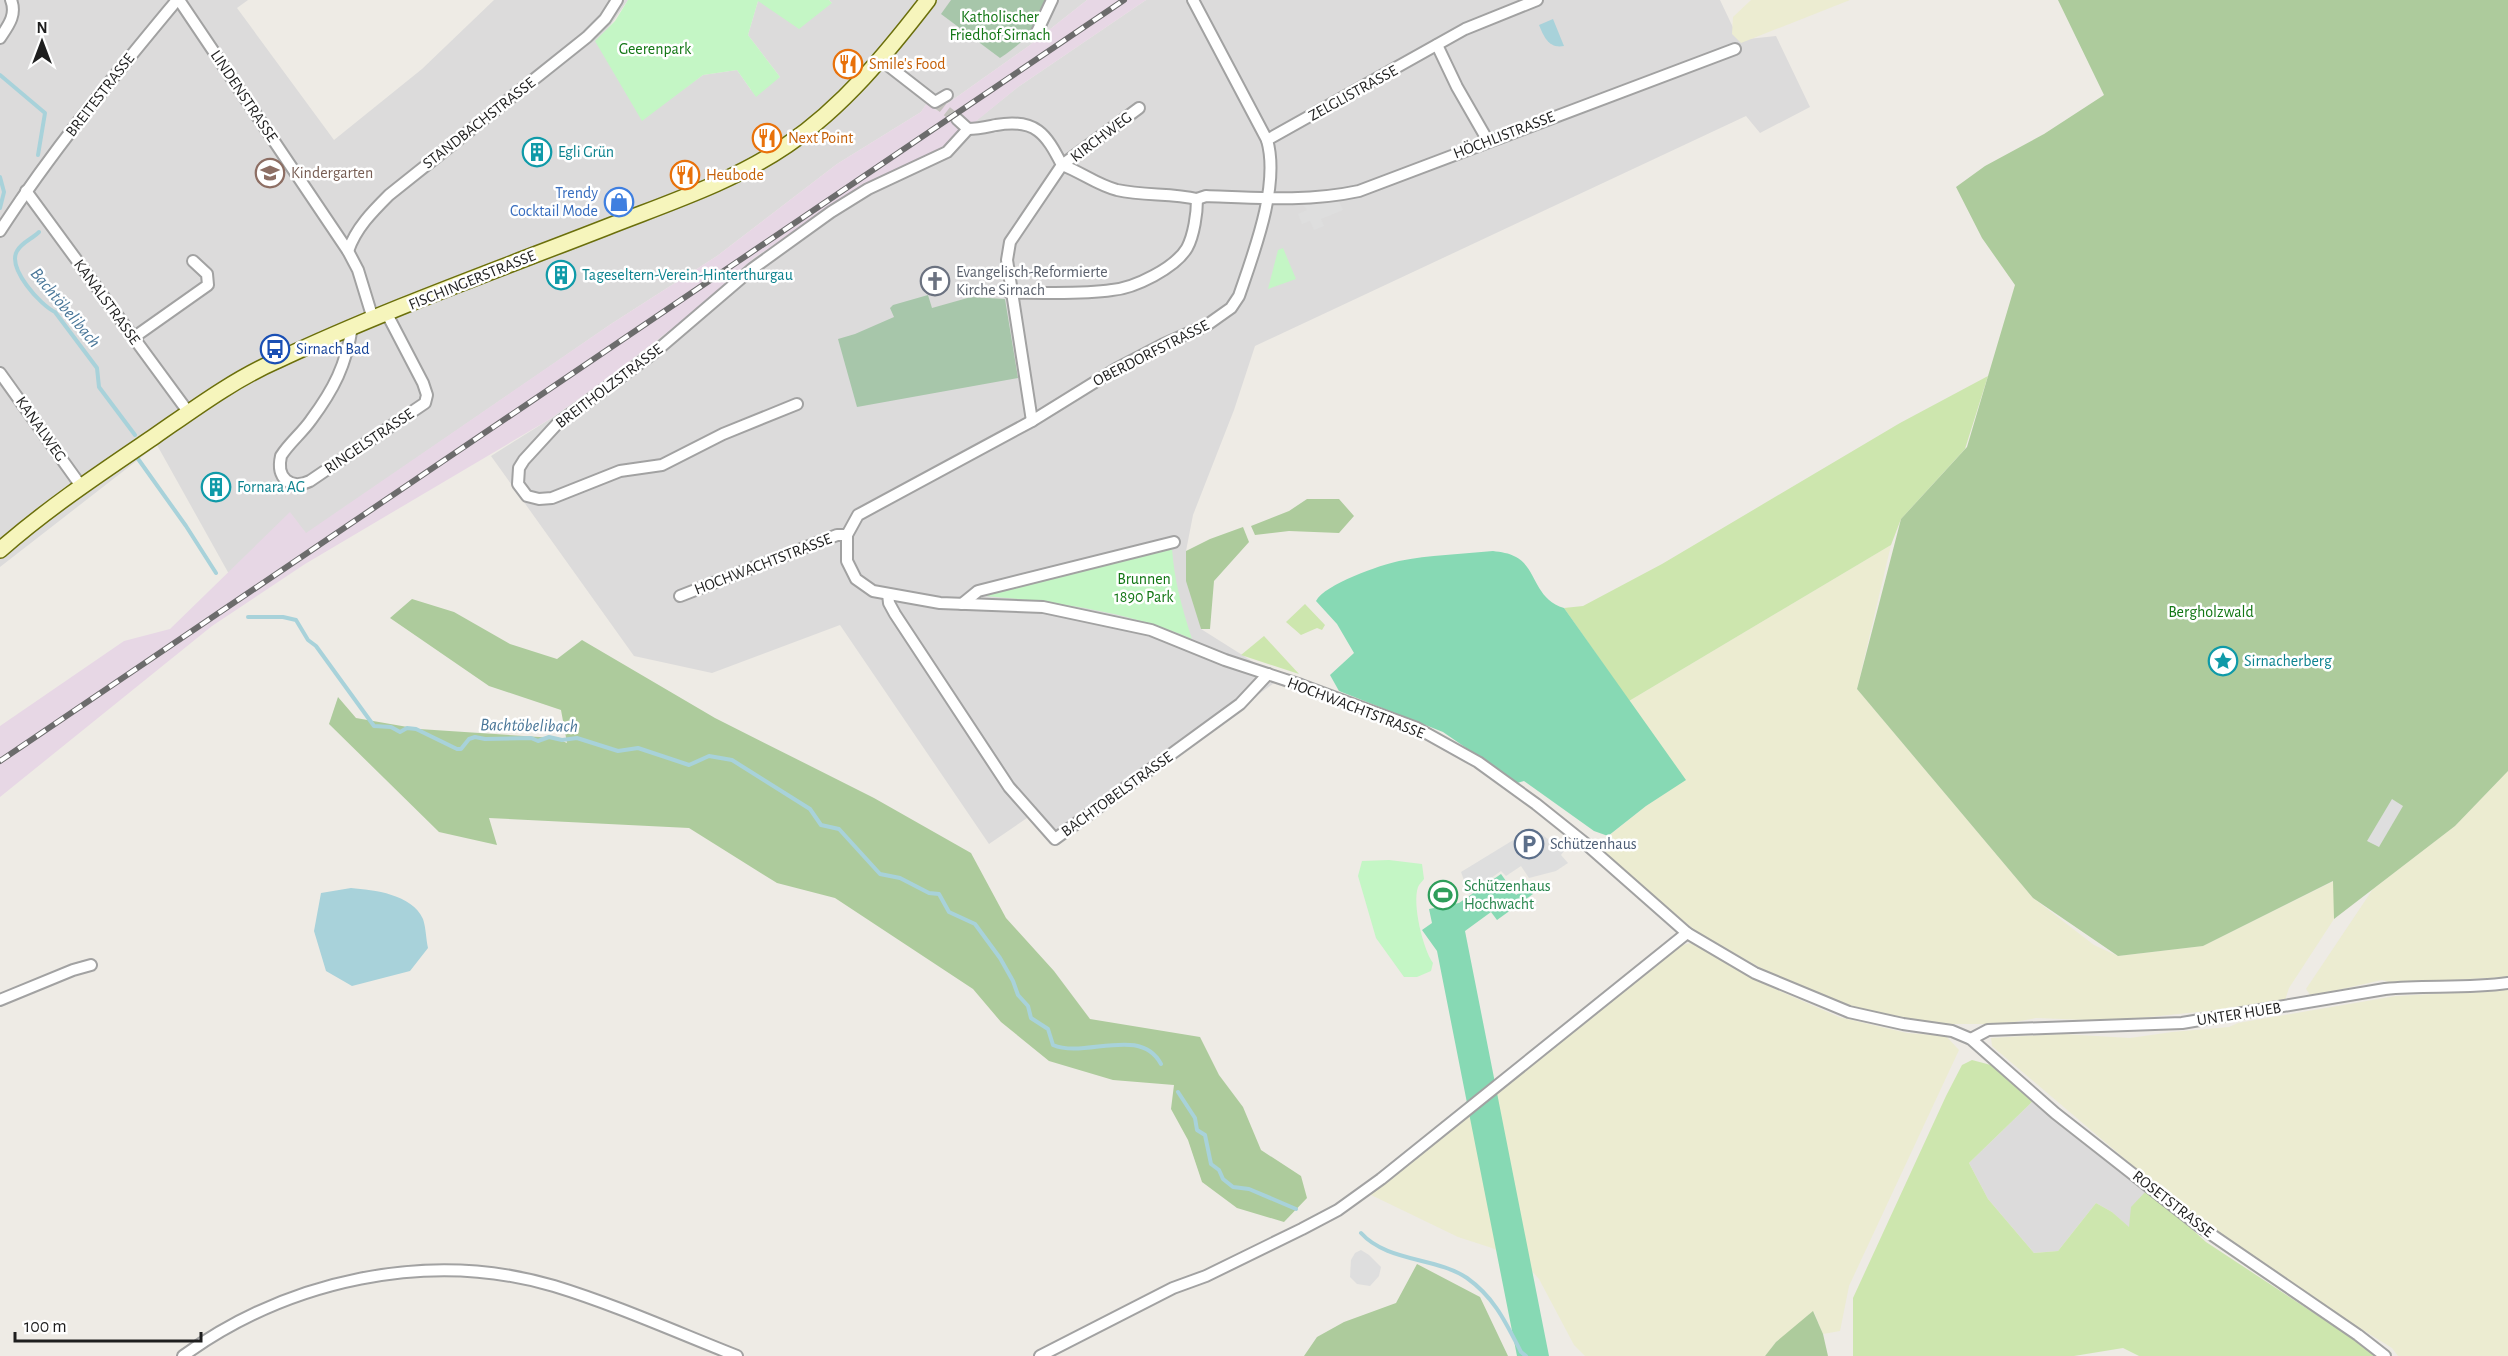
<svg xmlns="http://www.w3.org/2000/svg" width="2508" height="1356" font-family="'Alegreya Sans',sans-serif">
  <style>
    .residential { fill: #dcdbdb }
    .industrial { fill: #e7d7e5 }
    .farmland { fill: #ececd1 }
    .grass { fill: #cde6ae }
    .forest { fill: #adcb9c }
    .cemetery { fill: #a7c6aa }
    .park { fill: #c4f6c5 }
    .pitch { fill: #87d9b4 }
    .parking { fill: #dedede }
    .water { fill: #a8d2da }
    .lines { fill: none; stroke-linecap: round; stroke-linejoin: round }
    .stream { stroke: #a8d2da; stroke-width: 4 }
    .minor-tunnel { stroke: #c4c2bd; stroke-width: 10; stroke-dasharray: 10 5; stroke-linecap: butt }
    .minor-casing { stroke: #a2a2a2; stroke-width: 14 }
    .secondary-casing { stroke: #6b6f0b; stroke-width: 18 }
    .minor { stroke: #fff; stroke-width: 10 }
    .secondary { stroke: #f6f5bc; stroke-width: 15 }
    .rail-casing { stroke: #6c6c6c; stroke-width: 6 }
    .rail { stroke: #fff; stroke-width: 4; stroke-dasharray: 11; stroke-linecap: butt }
    .labels { text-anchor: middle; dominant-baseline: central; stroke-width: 5; stroke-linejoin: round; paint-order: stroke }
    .park-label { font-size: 16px; fill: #127614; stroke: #fff }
    .food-label { font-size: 16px; fill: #c56008; stroke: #fff; text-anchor: start }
    .street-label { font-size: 16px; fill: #1e1e1e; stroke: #fff }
    .culture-label { font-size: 16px; fill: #0d838f; stroke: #fff; text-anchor: start }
    .education-label { font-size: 16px; fill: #785e54; stroke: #fff; text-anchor: start }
    .shop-label { font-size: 16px; fill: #366cbe; stroke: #fff; text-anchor: end }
    .worship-label { font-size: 16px; fill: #5b616d; stroke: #fff; text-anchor: start }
    .transit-label { font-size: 16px; fill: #164399; stroke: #fff; text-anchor: start }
    .service-label { font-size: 16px; fill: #4e5e75; stroke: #fff; text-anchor: start }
    .leisure-label { font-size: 16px; fill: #27864d; stroke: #fff; text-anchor: start }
    .water-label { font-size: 18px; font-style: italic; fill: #4a7799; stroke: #fff }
  </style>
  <rect width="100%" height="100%" fill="#eeebe5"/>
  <g class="residential">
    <path d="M 0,0 L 248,0 L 237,8 L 334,140 L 422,69 L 494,0 L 628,0 L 605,33 L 682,90 L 703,75 L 737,70 L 751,90 L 780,77 L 748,35 L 758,1 L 832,3 L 829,0 L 1087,0 L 1030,45 L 937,111 L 927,103 L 921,112 L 837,164 L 717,256 L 611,324 L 306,534 L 290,513 L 229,574 L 157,445 L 0,567 Z"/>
    <path d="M 1146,0 L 1720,0 L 1739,40 L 1776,36 L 1810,107 L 1760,133 L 1746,116 L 1255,346 L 1234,410 L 1193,515 L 1186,551 L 1201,629 L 1255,663 L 1268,674 L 1274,683 L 1054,844 L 1030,816 L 989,844 L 840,625 L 712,673 L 634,656 L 491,456 L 550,419 L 604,381 L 696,310 L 754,258 L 850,194 L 947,144 L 1018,87 Z"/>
    <path d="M 2033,1101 L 2148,1189 L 2129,1228 L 2112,1212 L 2096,1203 L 2058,1251 L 2034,1253 L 1988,1199 L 1969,1163 Z"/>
  </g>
  <path class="industrial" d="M 1087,0 L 1146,0 L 1018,87 L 948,144 L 850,194 L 754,258 L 696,310 L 604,381 L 550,419 L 305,564 L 212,626 L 0,797 L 0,726 L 124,641 L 170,629 L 290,512 L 306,533 L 611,324 L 717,256 L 837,164 L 921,112 L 927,103 L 937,111 L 1030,45 Z"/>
  <g class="farmland">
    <path d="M 1751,0 L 1850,0 L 1741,43 L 1732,34 L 1733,17 Z"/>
    <path d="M 1891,545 L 1857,689 L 2033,898 L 2094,945 L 2118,956 L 2203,946 L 2334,881 L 2334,919 L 2289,988 L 2284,1003 L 2111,1021 L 2036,1018 L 2004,1024 L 1932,1024 L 1840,1004 L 1768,972 L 1697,932 L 1595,847 L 1646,806 L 1685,780 L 1629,701 Z"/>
    <path d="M 2508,771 L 2508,977 L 2392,983 L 2382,980 L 2311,996 L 2306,989 L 2373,889 L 2455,826 Z"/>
    <path d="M 1691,943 L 1764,984 L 1839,1017 L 1907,1033 L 1946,1036 L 1959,1050 L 1849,1286 L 1840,1331 L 1823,1334 L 1814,1312 L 1776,1342 L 1765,1356 L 1585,1356 L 1574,1345 L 1539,1279 L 1530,1269 L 1492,1248 L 1458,1237 L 1369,1194 L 1679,946 Z"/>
    <path d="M 2508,990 L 2508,1356 L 2398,1356 L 2392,1348 L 2279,1278 L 2192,1216 L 1992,1046 L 1991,1038 L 2062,1034 L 2130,1038 L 2172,1032 L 2229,1027 L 2238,1023 L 2396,996 Z"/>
  </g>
  <g class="grass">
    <path d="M 1988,376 L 1965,449 L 1901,519 L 1891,545 L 1629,701 L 1564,608 L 1583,606 L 1662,564 L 1900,423 Z"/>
    <path d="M 1305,604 L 1325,625 L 1322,630 L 1317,628 L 1301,635 L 1286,622 Z"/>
    <path d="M 1264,636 L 1299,674 L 1241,655 Z"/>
    <path d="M 1972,1060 L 2002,1068 L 2033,1101 L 1969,1163 L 1988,1199 L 2034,1253 L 2058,1251 L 2096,1203 L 2112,1212 L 2129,1227 L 2131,1207 L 2148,1189 L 2206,1242 L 2364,1346 L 2375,1356 L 2139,1356 L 2123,1348 L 2074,1356 L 1853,1356 L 1853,1298 L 1946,1096 L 1962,1065 Z"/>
  </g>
  <g class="forest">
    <path d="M 2058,0 L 2508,0 L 2508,771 L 2455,826 L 2334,919 L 2333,881 L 2203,946 L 2118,956 L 2033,898 L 1857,689 L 1901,519 L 1967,447 L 2015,285 L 1982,238 L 1956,187 L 1985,166 L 2044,134 L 2104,95 Z"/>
    <path d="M 1307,499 L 1339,499 L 1354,516 L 1339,533 L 1289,531 L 1255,535 L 1251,526 L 1289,511 Z"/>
    <path d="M 1243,527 L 1249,542 L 1214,581 L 1210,629 L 1201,629 L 1186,581 L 1186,551 L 1210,539 Z"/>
    <path d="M 412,599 L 454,612 L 510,644 L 557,659 L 582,640 L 715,718 L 874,798 L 971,853 L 1006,918 L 1054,971 L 1090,1019 L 1200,1037 L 1219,1075 L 1243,1107 L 1261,1150 L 1301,1176 L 1307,1198 L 1284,1222 L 1237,1208 L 1202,1182 L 1188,1140 L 1171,1109 L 1174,1085 L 1113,1080 L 1049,1061 L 1001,1022 L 973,989 L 835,898 L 777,883 L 689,828 L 489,818 L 497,845 L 439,832 L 329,724 L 338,697 L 356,718 L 419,729 L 555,738 L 567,743 L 561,710 L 489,686 L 390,618 Z"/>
    <path d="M 1417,1264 L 1480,1297 L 1508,1356 L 1304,1356 L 1317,1337 L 1344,1322 L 1396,1303 Z"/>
    <path d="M 1813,1311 L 1823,1334 L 1828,1356 L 1765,1356 L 1776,1342 Z"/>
  </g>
  <g class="cemetery">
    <path d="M 951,0 L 1048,0 C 1034,31 1029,38 1000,58 L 941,14 Z"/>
    <path d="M 928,295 L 932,308 L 971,297 L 1005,299 L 1018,378 L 857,407 L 838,339 L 855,334 L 894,317 L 890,308 L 893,305 Z"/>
  </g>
  <g class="park">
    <path d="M 628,0 L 829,0 L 832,3 L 799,29 L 758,1 L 748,35 L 780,77 L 756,97 L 737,70 L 703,75 L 642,121 L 595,41 L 615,21 Z"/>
    <path d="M 1283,248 L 1296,279 L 1268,289 L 1278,250 Z"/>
    <path d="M 1172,548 C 1174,580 1182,608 1192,639 C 1126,611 1056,602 985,596 L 985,592 Z"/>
    <path d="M 1389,860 L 1422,864 L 1424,879 C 1422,882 1419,884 1418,887 C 1412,904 1423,949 1433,963 L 1431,971 L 1417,977 L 1404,977 L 1376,938 L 1358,876 L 1362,861 Z"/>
  </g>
  <g class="pitch">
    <path d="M 1493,551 C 1501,552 1509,553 1516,557 C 1537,568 1534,599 1564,608 L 1686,780 L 1646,806 L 1608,836 L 1594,831 L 1524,781 L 1517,783 L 1443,732 L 1339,691 L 1330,675 L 1354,653 L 1337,624 L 1316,601 C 1325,584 1380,565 1399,561 C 1429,555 1462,554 1493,551 Z"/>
    <path d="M 1501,874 L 1516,895 L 1528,887 L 1533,894 L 1497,920 L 1491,912 L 1465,931 L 1549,1356 L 1517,1356 L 1437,951 L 1422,930 L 1432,923 L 1429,909 L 1459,903 Z"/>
  </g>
  <g class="parking">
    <path d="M 1339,202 L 1343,210 L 1321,219 L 1324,226 L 1314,230 L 1310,221 L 1302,224 L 1298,214 L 1307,210 L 1303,205 Z"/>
    <path d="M 2392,799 L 2403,806 L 2379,847 L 2367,841 Z"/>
    <path d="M 1533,828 L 1564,851 L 1561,855 L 1568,863 L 1556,871 L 1529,878 L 1521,866 L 1506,876 L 1501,871 L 1469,894 L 1461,872 Z"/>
    <path d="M 1361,1250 L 1369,1255 L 1381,1267 L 1379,1276 L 1370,1286 L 1357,1284 L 1350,1277 L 1351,1260 L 1355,1253 Z"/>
  </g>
  <g class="water">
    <path d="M 1553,19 L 1564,46 C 1549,49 1544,37 1539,25 Z"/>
    <path d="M 351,888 C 374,890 412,894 423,919 C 426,928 426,939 428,948 L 410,971 L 352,986 L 326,971 L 314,931 L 321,893 Z"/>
  </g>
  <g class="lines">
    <g class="stream">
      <path d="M 0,75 L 45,113 L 38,155"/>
      <path d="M 0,177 L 4,192 L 0,208"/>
      <path d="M 39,232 C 32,239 22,242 17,251 C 7,268 40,305 55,312 L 97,368 L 99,387 L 135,435"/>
      <path d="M 136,456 L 186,526 L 216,573"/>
      <path d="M 248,617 L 283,617 L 296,620 L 308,640 L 316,646 L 374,726 L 391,727 L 400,732 L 407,728 L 416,729 L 457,749 L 461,749 L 469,739 L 475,737 L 485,739 L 531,738 L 538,741 L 549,737 L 562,740 L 577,738 L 618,751 L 638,748 L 689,765 L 709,756 L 732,760 L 810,809 L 821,825 L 839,829 L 880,874 L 900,878 L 929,893 L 939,894 L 949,912 L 975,924 L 1000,958 L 1013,981 L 1018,995 L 1028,1006 L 1031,1018 L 1048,1029 L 1053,1045 C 1085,1059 1140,1025 1161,1064"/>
      <path d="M 1178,1092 L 1195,1118 L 1197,1130 L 1205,1135 L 1211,1164 L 1219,1170 L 1223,1179 L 1233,1187 L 1249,1189 L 1296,1209"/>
      <path d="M 1361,1233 C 1387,1262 1436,1257 1467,1278 C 1495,1298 1506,1323 1521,1352 L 1526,1356"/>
    </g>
    <path class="minor-tunnel" d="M 935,102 L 957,119"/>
    <g class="minor-casing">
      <g id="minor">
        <path d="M 179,0 L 348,251 L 358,270 L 373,319"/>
        <path d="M 1193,0 L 1267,140 C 1280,185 1254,252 1239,296 L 1231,308 L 1207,325 L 1162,345 L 1116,369 L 1032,421 L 858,515 L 847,535 L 847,561 L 856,579 L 873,591 L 940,603 L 1043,607 L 1151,630 L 1225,660 L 1301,685 L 1417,728 L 1478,762 L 1536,804 L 1586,844 L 1687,933 L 1755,973 L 1849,1012 L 1903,1024 L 1952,1031 L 1971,1039 L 2055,1113 L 2199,1226 L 2358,1335 L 2385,1356"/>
        <path d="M 1037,32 L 1052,0"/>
        <path d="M 0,38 C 8,26 17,15 11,0"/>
        <path d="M 1437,45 L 1457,87 L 1488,141"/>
        <path d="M 881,60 L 935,102 L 947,95"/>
        <path d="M 957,119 L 968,129 C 978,129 986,127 996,125 C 1036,118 1046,134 1062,165 L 1010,242 L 1007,260 L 1032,421"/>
        <path d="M 1267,140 L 1465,29 L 1537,0"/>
        <path d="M 1062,165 C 1081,172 1097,185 1117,190 C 1144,196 1171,193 1197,199 L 1206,196 C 1258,198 1308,202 1359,191 L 1735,49"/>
        <path d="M 1062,165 L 1139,108"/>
        <path d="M 26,191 L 189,413"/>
        <path d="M 0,231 C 53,149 115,75 177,0"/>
        <path d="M 348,251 C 356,228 372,212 389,195 L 587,37 L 605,19 L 617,0"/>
        <path d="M 1010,293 C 1044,292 1079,295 1112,290 C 1135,288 1175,268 1187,248 C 1194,235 1197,213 1197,199"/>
        <path d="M 352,327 C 346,365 334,389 311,420 C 302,433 289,443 281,456 C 276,478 290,490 310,481 L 425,403 L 427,395 L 423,383 L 387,314"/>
        <path d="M 133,338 L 208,285 L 207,274 L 193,261"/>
        <path d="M 0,373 L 81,486"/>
        <path d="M 797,404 L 723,434 L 662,465 L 620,471 L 552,498 L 539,499 L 527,496 L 518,484 L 519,468 L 524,460 L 557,424 L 655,352 L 752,269 L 831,212 L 868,189 L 947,152 L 968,129"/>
        <path d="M 888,594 L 889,603 L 895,614 L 1009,787 L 1055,839 L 1240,704 L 1268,674"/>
        <path d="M 680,596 L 837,535 L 847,535"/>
        <path d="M 962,604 L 978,591 L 1174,542"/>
        <path d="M 0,1000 L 73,970 L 91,965"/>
        <path d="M 1971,1039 L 1988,1030 L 2182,1023 L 2385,989 C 2426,985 2467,989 2508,983"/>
        <path d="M 183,1356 C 288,1280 428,1249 554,1286 C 616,1305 676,1332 737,1356"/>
        <path d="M 1040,1356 L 1173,1288 L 1206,1276 L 1302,1229 L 1338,1210 L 1381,1179 L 1687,933"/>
      </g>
    </g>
    <g class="secondary-casing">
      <path id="secondary" d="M 0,550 C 49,507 102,472 155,436 C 194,409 233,380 276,361 C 384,310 497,270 607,227 C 668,203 733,182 787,145 C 843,107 887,53 928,0"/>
    </g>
    <use href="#minor" class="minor"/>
    <use href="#secondary" class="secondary"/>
    <g class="rail-casing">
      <path id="rail" d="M 0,761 L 1124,0"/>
    </g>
    <use href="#rail" class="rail"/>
  </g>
  <defs>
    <g id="restaurant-ring" transform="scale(1.5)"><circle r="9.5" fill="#fff" stroke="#e8710a" stroke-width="1.5"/><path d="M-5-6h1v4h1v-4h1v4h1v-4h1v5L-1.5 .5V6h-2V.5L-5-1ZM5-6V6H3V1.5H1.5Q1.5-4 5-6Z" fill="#e8710a"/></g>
    <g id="building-ring" transform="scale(1.5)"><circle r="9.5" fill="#fff" stroke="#0f9aa8" stroke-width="1.5"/><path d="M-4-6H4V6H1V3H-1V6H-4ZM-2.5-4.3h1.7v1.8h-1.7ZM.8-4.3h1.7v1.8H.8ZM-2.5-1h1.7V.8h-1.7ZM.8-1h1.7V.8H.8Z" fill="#0f9aa8"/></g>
    <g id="school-ring" transform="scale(1.5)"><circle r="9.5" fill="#fff" stroke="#8d6e63" stroke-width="1.5"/><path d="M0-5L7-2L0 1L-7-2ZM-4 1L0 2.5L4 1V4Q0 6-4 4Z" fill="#8d6e63"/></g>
    <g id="shop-ring" transform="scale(1.5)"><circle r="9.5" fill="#fff" stroke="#3f7fe0" stroke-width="1.5"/><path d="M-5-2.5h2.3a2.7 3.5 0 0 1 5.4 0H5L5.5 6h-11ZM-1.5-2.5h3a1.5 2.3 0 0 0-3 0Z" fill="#3f7fe0"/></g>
    <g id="church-ring" transform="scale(1.5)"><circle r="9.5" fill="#fff" stroke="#6b7280" stroke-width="1.5"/><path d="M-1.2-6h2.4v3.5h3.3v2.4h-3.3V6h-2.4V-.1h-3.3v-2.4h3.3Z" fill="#6b7280"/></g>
    <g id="bus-ring" transform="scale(1.5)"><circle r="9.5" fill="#fff" stroke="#1a4fb4" stroke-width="1.5"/><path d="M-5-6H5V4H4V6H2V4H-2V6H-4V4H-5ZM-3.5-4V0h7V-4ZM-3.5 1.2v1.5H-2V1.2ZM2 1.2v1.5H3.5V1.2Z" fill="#1a4fb4"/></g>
    <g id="sight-ring" transform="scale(1.5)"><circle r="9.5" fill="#fff" stroke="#0f9aa8" stroke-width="1.5"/><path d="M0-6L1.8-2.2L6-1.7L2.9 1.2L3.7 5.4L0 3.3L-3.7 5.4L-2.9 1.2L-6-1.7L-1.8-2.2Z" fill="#0f9aa8"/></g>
    <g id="parking-ring" transform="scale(1.5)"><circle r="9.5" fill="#fff" stroke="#5c6f8a" stroke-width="1.5"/><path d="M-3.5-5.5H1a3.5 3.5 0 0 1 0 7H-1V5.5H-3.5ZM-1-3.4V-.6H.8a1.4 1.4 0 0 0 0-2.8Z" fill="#5c6f8a"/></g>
    <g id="stadium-ring" transform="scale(1.5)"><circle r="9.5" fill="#fff" stroke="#2e9e5b" stroke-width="1.5"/><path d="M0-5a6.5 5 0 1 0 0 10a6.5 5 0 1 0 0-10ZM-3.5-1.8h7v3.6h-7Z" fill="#2e9e5b"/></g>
  </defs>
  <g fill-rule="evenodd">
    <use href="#restaurant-ring" x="848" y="64"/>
    <use href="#restaurant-ring" x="767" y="138"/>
    <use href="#building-ring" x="537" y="152"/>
    <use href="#school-ring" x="270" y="173"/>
    <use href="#restaurant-ring" x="685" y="175"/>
    <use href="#shop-ring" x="619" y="202"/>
    <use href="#building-ring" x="561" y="275"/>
    <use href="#church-ring" x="935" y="281"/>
    <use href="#bus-ring" x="275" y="349"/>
    <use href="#building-ring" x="216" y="487"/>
    <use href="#sight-ring" x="2223" y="661"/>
    <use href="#parking-ring" x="1529" y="844"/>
    <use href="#stadium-ring" x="1443" y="895"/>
  </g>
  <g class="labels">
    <g class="park-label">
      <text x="1000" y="17">Katholischer<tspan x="1000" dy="18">Friedhof Sirnach</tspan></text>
      <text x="655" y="49">Geerenpark</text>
      <text x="1144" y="579">Brunnen<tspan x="1144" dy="18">1890 Park</tspan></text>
      <text x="2211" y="612">Bergholzwald</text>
    </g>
    <g class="food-label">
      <text x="869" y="64">Smile's Food</text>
      <text x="788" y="138">Next Point</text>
      <text x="706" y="175">Heubode</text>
    </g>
    <g class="street-label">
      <text transform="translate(1353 93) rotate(-29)">ZELGLISTRASSE</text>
      <text transform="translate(100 95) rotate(-52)">BREITESTRASSE</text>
      <text transform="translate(244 96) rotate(56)">LINDENSTRASSE</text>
      <text transform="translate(479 123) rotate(-38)">STANDBACHSTRASSE</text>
      <text transform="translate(1504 135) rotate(-21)">HÖCHLISTRASSE</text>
      <text transform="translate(1101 137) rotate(-37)">KIRCHWEG</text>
      <text transform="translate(472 280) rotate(-22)">FISCHINGERSTRASSE</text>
      <text transform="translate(107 302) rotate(54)">KANALSTRASSE</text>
      <text transform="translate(1151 353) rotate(-27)">OBERDORFSTRASSE</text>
      <text transform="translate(609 386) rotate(-37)">BREITHOLZSTRASSE</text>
      <text transform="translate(41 429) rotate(55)">KANALWEG</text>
      <text transform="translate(369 441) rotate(-34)">RINGELSTRASSE</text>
      <text transform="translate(763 564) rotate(-21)">HOCHWACHTSTRASSE</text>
      <text transform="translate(1356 708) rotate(21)">HOCHWACHTSTRASSE</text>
      <text transform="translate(1117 794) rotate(-36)">BACHTOBELSTRASSE</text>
      <text transform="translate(2239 1014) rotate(-9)">UNTER HUEB</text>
      <text transform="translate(2173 1204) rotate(38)">ROSETSTRASSE</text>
    </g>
    <g class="culture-label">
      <text x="558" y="152">Egli Grün</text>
      <text x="582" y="275">Tageseltern-Verein-Hinterthurgau</text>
      <text x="237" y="487">Fornara AG</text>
      <text x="2244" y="661">Sirnacherberg</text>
    </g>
    <g class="education-label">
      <text x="291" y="173">Kindergarten</text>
    </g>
    <g class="shop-label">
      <text x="598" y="193">Trendy<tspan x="598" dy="18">Cocktail Mode</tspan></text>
    </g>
    <g class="worship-label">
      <text x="956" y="272">Evangelisch-Reformierte<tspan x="956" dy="18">Kirche Sirnach</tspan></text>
    </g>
    <g class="transit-label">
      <text x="296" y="349">Sirnach Bad</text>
    </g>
    <g class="service-label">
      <text x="1550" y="844">Schützenhaus</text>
    </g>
    <g class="leisure-label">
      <text x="1464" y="886">Schützenhaus<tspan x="1464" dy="18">Hochwacht</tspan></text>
    </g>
    <g class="water-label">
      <text transform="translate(65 308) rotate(50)">Bachtöbelibach</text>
      <text transform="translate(529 726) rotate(1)">Bachtöbelibach</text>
    </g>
  </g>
  <g transform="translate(42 42)" stroke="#ffffff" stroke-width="4.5" paint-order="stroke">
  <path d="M0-4.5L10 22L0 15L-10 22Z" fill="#1e1e1e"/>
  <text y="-9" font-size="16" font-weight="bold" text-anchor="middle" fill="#1e1e1e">N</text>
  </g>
  <path d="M15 1332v9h186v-9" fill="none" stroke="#1e1e1e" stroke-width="3"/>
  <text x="24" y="1332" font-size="18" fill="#1e1e1e" stroke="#ffffff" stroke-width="4.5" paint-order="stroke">100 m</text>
</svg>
